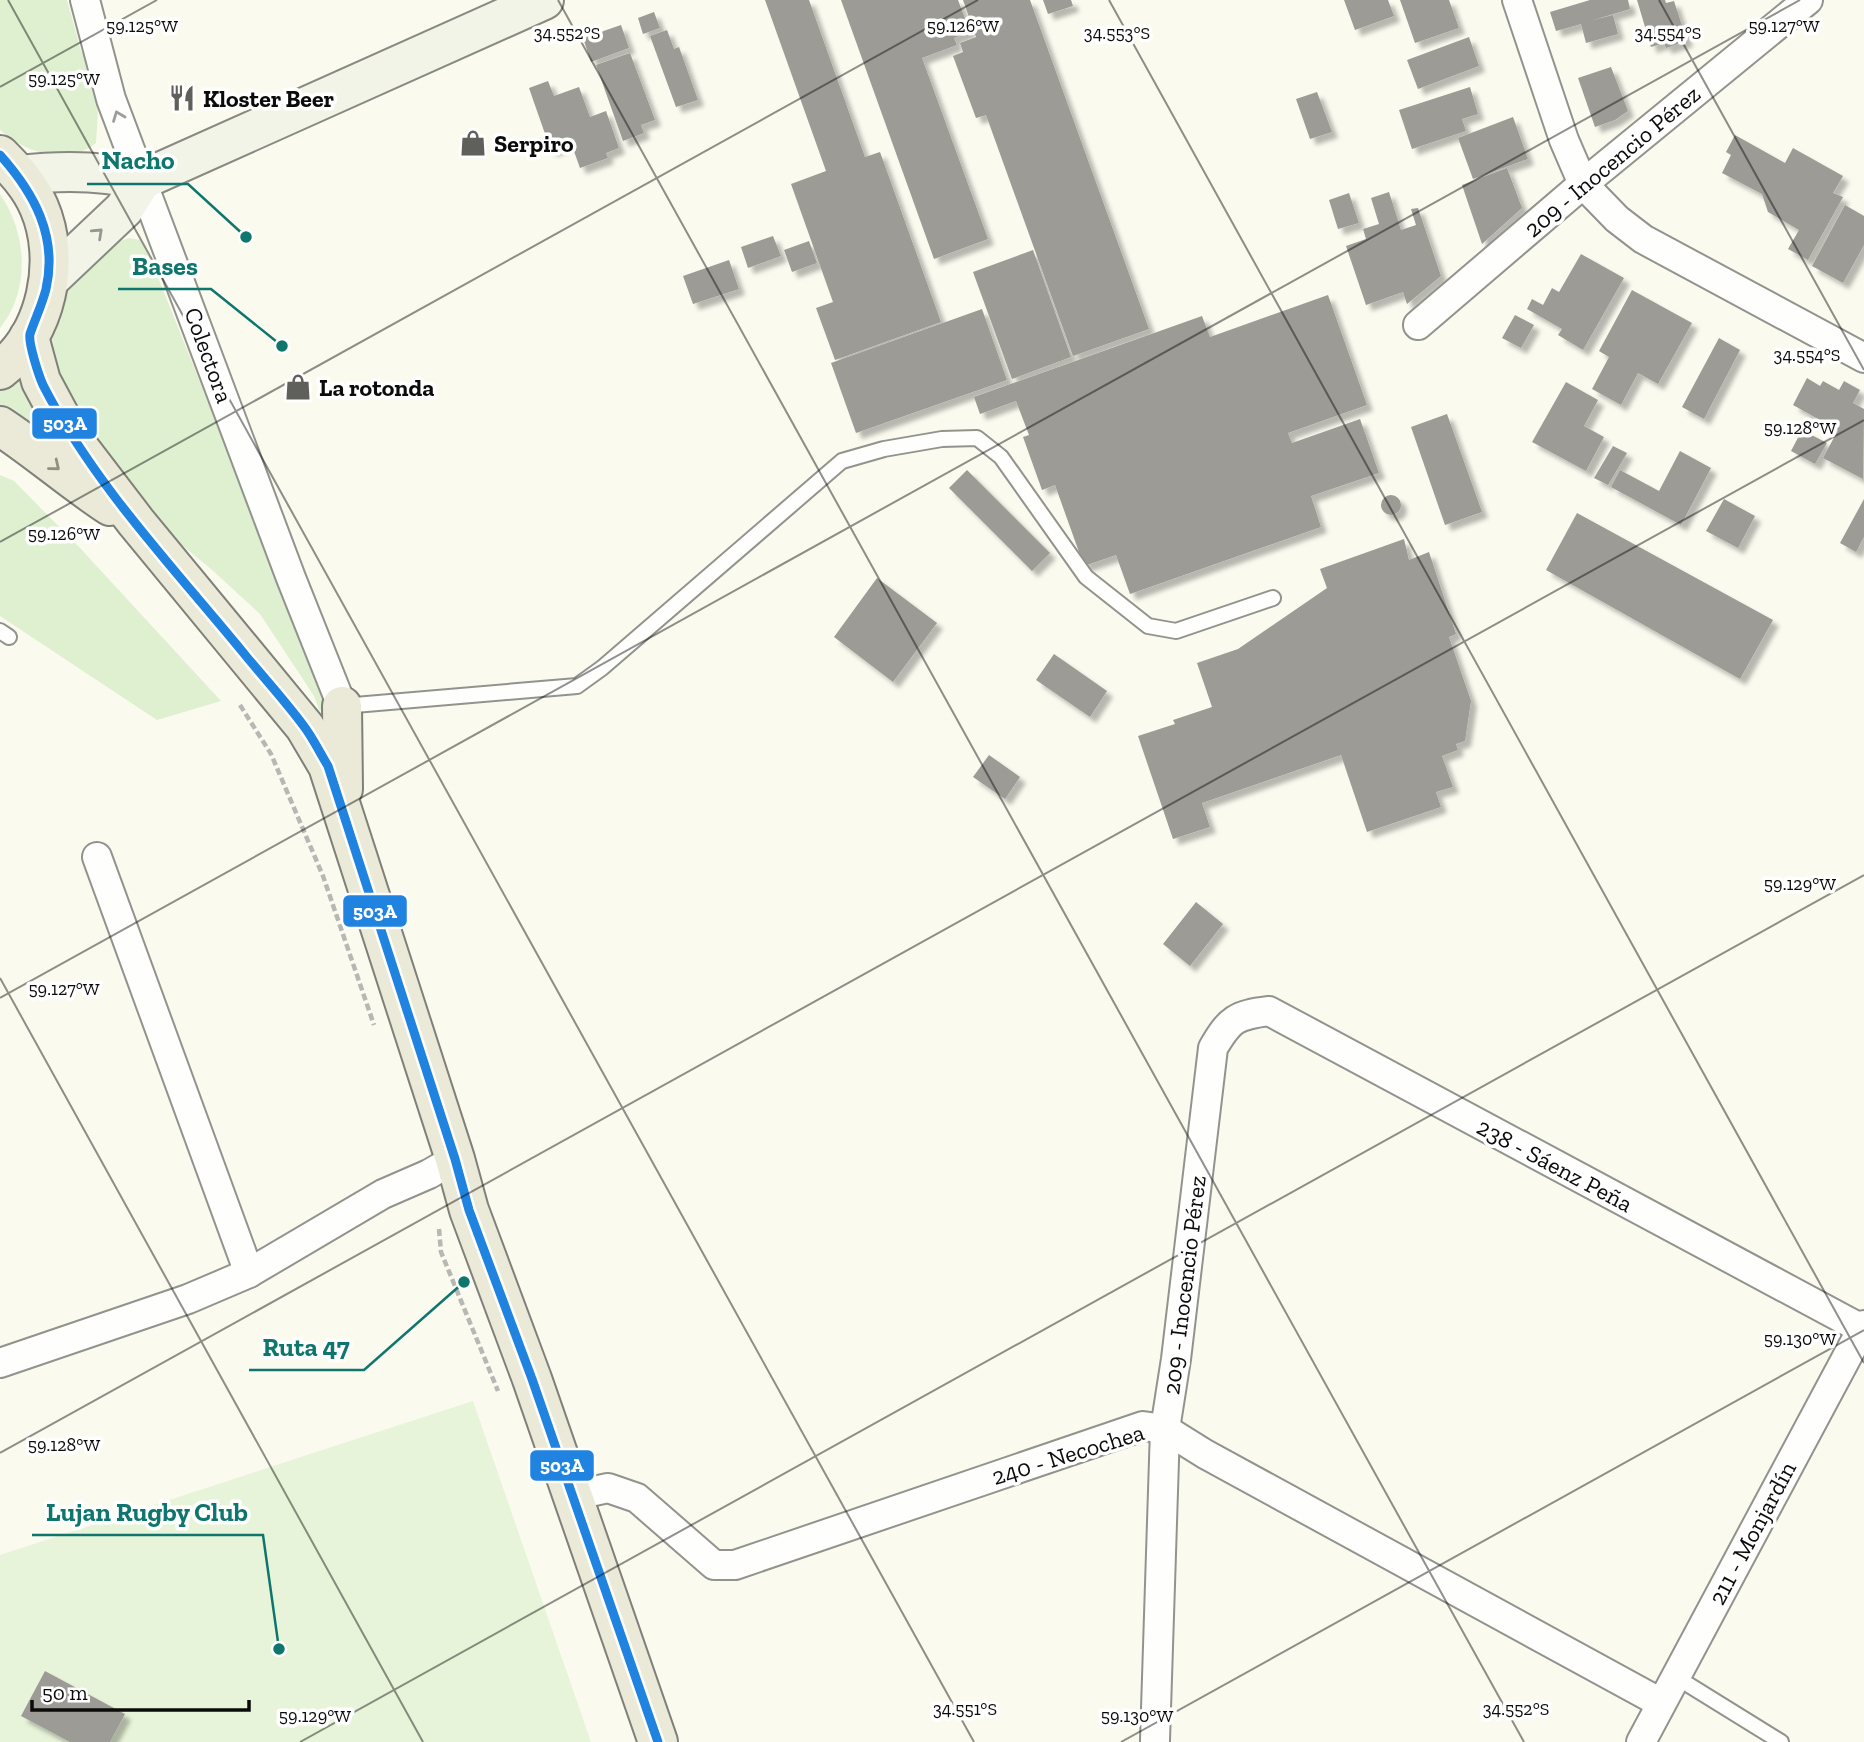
<svg xmlns="http://www.w3.org/2000/svg" width="1864" height="1742" font-family="'Zilla Slab',serif">
  <style>
    .green { fill: #def0cf }
    .pitch { fill: #e8f4d9 }
    .building { fill: #9c9b95; filter: url(#shadow) }
    .lines { fill: none; stroke-linecap: round; stroke-linejoin: round }
    .lane-casing { stroke: #93938e; stroke-width: 18 }
    .street-casing { stroke: #93938e; stroke-width: 32 }
    .secondary-casing { stroke: #898984; stroke-width: 42 }
    .primary-casing { stroke: #80807b; stroke-width: 42 }
    .path { stroke: #b7b7b5; stroke-width: 4.5; stroke-dasharray: 7 3.5; stroke-linecap: butt }
    .lane { stroke: #fefefd; stroke-width: 14 }
    .street { stroke: #fefefd; stroke-width: 28 }
    .secondary { stroke: #f3f4e8; stroke-width: 38 }
    .primary { stroke: #ebe9d7; stroke-width: 38 }
    .bus-1-casing { stroke: #fff; stroke-width: 14 }
    .bus-1 { stroke: #2083df; stroke-width: 9 }
    .oneway { stroke: #9d9d9c }
    .oneway2 { stroke: #969790 }
    .oneway3 { stroke: #919085 }
    .ticks { fill: none; stroke: #0b0b0b; stroke-width: 2; stroke-opacity: 0.45 }
    .labels { text-anchor: middle; dominant-baseline: central; stroke-width: 7; stroke-linejoin: round; paint-order: stroke }
    .poi-label { font-size: 24px; font-weight: bold; fill: #0b0b0b; stroke: #fff; text-anchor: start }
    .street-label { font-size: 24px; fill: #0b0b0b; stroke: #fff }
    .ticks-label { font-size: 18px; text-anchor: middle; fill: #0b0b0b; stroke: #fff; stroke-width: 7; stroke-linejoin: round; paint-order: stroke }
    .leader { fill: none; stroke: #0f766e; stroke-width: 2.5 }
    .callout-dot { fill: #0f766e; stroke: #fff; stroke-width: 2.5 }
    .callout-label { font-size: 26px; text-anchor: middle; font-weight: bold; fill: #0f766e; stroke: #fff; stroke-width: 7; stroke-linejoin: round; paint-order: stroke }
    .line-badge { stroke: #fff; stroke-width: 2.5 }
    .badge-label { font-size: 19px; text-anchor: middle; font-weight: bold; fill: #fff }
  </style>
  <defs>
    <filter id="shadow"><feDropShadow dx="6" dy="6" stdDeviation="2" flood-color="#0004"/></filter>
  </defs>
  <rect width="100%" height="100%" fill="#fafaef"/>
  <g class="green">
    <path d="M 0,0 L 67,0 L 81,51 L 90,68 L 99,94 L 96,143 C 68,166 25,153 0,130 Z"/>
    <path d="M 0,194 C 27,233 31,290 0,328 Z"/>
    <path d="M 129,238 L 140,240 L 151,260 L 334,716 L 319,710 L 314,696 L 260,614 L 211,569 L 161,528 L 108,465 L 52,370 L 49,336 L 52,312 L 72,279 L 115,243 Z"/>
    <path d="M 19,365 L 108,500 L 0,411 L 0,387 Z"/>
    <path d="M 0,475 L 14,481 L 79,547 L 221,701 L 157,720 L 0,616 Z"/>
  </g>
  <path class="pitch" d="M 473,1401 L 591,1742 L 0,1742 L 0,1555 Z"/>
  <g class="building">
    <path d="M 765,0 L 809,0 L 865,157 L 880,152 L 941,322 L 835,360 L 816,308 L 833,302 L 791,184 L 826,171 Z"/>
    <path d="M 841,0 L 958,0 L 970,32 L 954,38 L 957,45 L 922,58 L 988,239 L 934,259 Z"/>
    <path d="M 963,0 L 1030,0 L 1149,329 L 1073,356 L 986,115 L 976,118 L 953,56 L 963,52 L 960,43 L 976,37 Z"/>
    <path d="M 1043,0 L 1071,0 L 1073,6 L 1048,14 Z"/>
    <path d="M 1344,0 L 1388,0 L 1394,16 L 1355,30 Z"/>
    <path d="M 1400,0 L 1449,0 L 1459,28 L 1415,43 Z"/>
    <path d="M 1590,0 L 1628,0 L 1630,9 L 1590,21 L 1613,15 L 1618,34 L 1586,43 L 1581,24 L 1556,31 L 1550,12 Z"/>
    <path d="M 1637,0 L 1665,0 L 1666,3 L 1674,1 L 1687,41 L 1666,48 L 1664,43 L 1651,47 Z"/>
    <path d="M 654,12 L 660,28 L 643,34 L 638,18 Z"/>
    <path d="M 621,25 L 629,48 L 591,62 L 583,38 Z"/>
    <path d="M 667,30 L 674,49 L 679,47 L 698,100 L 676,107 L 650,36 Z"/>
    <path d="M 1469,37 L 1479,66 L 1418,89 L 1407,60 Z"/>
    <path d="M 630,53 L 655,120 L 641,125 L 644,133 L 623,141 L 596,65 Z"/>
    <path d="M 1611,67 L 1628,111 L 1615,120 L 1595,127 L 1578,78 Z"/>
    <path d="M 548,81 L 554,96 L 579,87 L 590,117 L 606,111 L 619,148 L 606,153 L 608,158 L 580,168 L 571,143 L 551,151 L 529,88 Z"/>
    <path d="M 1470,87 L 1478,114 L 1462,119 L 1466,131 L 1412,149 L 1399,110 Z"/>
    <path d="M 1317,92 L 1332,132 L 1310,139 L 1296,99 Z"/>
    <path d="M 1513,117 L 1528,159 L 1473,179 L 1458,138 Z"/>
    <path d="M 1735,135 L 1785,163 L 1793,148 L 1843,176 L 1833,193 L 1843,197 L 1808,260 L 1788,249 L 1799,230 L 1768,212 L 1762,194 L 1722,173 L 1731,155 L 1726,152 Z"/>
    <path d="M 1507,168 L 1522,208 L 1482,244 L 1462,185 Z"/>
    <path d="M 1389,192 L 1401,230 L 1416,225 L 1411,209 L 1418,208 L 1441,276 L 1407,304 L 1403,292 L 1366,305 L 1346,246 L 1366,239 L 1363,229 L 1379,224 L 1371,198 Z"/>
    <path d="M 1349,193 L 1359,223 L 1338,229 L 1329,200 Z"/>
    <path d="M 1845,205 L 1864,216 L 1864,245 L 1843,283 L 1812,266 Z"/>
    <path d="M 773,236 L 781,256 L 748,268 L 741,247 Z"/>
    <path d="M 809,241 L 817,263 L 792,272 L 784,250 Z"/>
    <path d="M 1033,250 L 1071,357 L 1012,379 L 973,272 Z"/>
    <path d="M 1581,254 L 1624,278 L 1583,350 L 1558,335 L 1562,329 L 1527,309 L 1532,299 L 1543,305 L 1552,288 L 1559,292 Z"/>
    <path d="M 729,260 L 739,289 L 693,304 L 683,276 Z"/>
    <path d="M 1632,290 L 1692,323 L 1658,384 L 1638,373 L 1621,405 L 1592,389 L 1609,357 L 1599,351 Z"/>
    <path d="M 1328,295 L 1367,405 L 1288,433 L 1292,443 L 1360,419 L 1379,473 L 1311,496 L 1321,527 L 1130,594 L 1116,555 L 1084,566 L 1055,485 L 1042,490 L 1023,437 L 1029,435 L 1016,401 L 980,414 L 974,397 L 1202,316 L 1210,337 Z"/>
    <path d="M 982,309 L 1007,380 L 856,433 L 831,363 Z"/>
    <path d="M 1515,315 L 1534,325 L 1521,348 L 1502,338 Z"/>
    <path d="M 1719,338 L 1740,350 L 1704,419 L 1682,407 Z"/>
    <path d="M 1807,378 L 1820,386 L 1823,381 L 1839,390 L 1844,381 L 1860,390 L 1853,403 L 1864,409 L 1863,479 L 1823,458 L 1838,430 L 1793,405 Z"/>
    <path d="M 1566,382 L 1598,400 L 1584,426 L 1604,437 L 1586,471 L 1532,442 Z"/>
    <path d="M 1447,414 L 1482,512 L 1445,525 L 1411,427 Z"/>
    <path d="M 1802,430 L 1827,443 L 1815,464 L 1791,451 Z"/>
    <path d="M 1613,446 L 1627,453 L 1608,485 L 1594,478 Z"/>
    <path d="M 1680,451 L 1711,468 L 1681,525 L 1611,487 L 1620,470 L 1659,491 Z"/>
    <path d="M 967,470 L 1050,553 L 1032,571 L 949,488 Z"/>
    <circle cx="1391" cy="505" r="10"/>
    <path d="M 1724,499 L 1755,516 L 1738,548 L 1706,531 Z"/>
    <path d="M 1864,499 L 1864,537 L 1856,552 L 1840,543 Z"/>
    <path d="M 1577,513 L 1773,620 L 1740,679 L 1546,570 Z"/>
    <path d="M 1404,539 L 1409,560 L 1429,552 L 1456,634 L 1449,637 L 1471,701 L 1465,741 L 1456,744 L 1458,750 L 1442,756 L 1453,787 L 1436,792 L 1441,807 L 1367,832 L 1341,755 L 1202,803 L 1210,827 L 1173,839 L 1138,736 L 1175,724 L 1173,720 L 1212,707 L 1197,663 L 1238,649 L 1327,588 L 1320,569 Z"/>
    <path d="M 877,578 L 937,623 L 893,682 L 834,637 Z"/>
    <path d="M 1054,654 L 1107,691 L 1090,717 L 1036,680 Z"/>
    <path d="M 989,755 L 1020,777 L 1005,799 L 973,777 Z"/>
    <path d="M 1196,902 L 1223,924 L 1190,966 L 1163,944 Z"/>
    <path d="M 45,1671 L 125,1714 L 110,1742 L 70,1742 L 21,1716 Z"/>
  </g>
  <g class="lines">
    <g class="lane-casing">
      <g id="lane">
        <path d="M 0,631 L 9,637"/>
        <path d="M 343,706 L 577,686 L 602,668 L 842,461 L 884,449 L 942,439 L 977,438 L 1001,457 L 1086,577 L 1148,626 L 1176,631 L 1273,598"/>
        <path d="M 1676,1677 L 1781,1742"/>
      </g>
    </g>
    <g class="street-casing">
      <g id="street">
        <path d="M 85,0 L 111,99 L 291,578 L 342,706"/>
        <path d="M 1517,0 L 1564,140 L 1583,184 L 1617,219 L 1643,239 L 1864,358"/>
        <path d="M 1418,325 L 1583,184 L 1808,0"/>
        <path d="M 97,857 L 249,1273"/>
        <path d="M 0,1363 L 188,1299 L 249,1273 L 383,1194 L 429,1174 L 455,1159"/>
        <path d="M 571,1496 L 608,1488 L 637,1498 L 714,1565 L 735,1565 L 1143,1426 L 1165,1429 L 1205,1454 L 1661,1703"/>
        <path d="M 1155,1740 L 1165,1429 L 1176,1359 L 1213,1048 C 1230,1019 1236,1015 1269,1011 L 1862,1329"/>
        <path d="M 1641,1742 L 1864,1325"/>
      </g>
    </g>
    <g class="secondary-casing">
      <g id="secondary">
        <path d="M 20,175 C 62,170 101,170 142,180"/>
        <path d="M 49,280 L 124,209 L 142,180 L 544,0"/>
      </g>
    </g>
    <g class="primary-casing">
      <g id="primary">
        <path d="M 0,155 C 15,170 30,186 39,207 C 62,260 47,334 0,370"/>
        <path d="M 29,337 L 41,381 L 71,437 L 136,522 L 305,727 L 328,766 L 455,1159 L 469,1210 L 532,1379 L 658,1742"/>
        <path d="M 0,426 C 38,451 72,481 110,506"/>
        <path d="M 342,706 L 343,789"/>
      </g>
    </g>
    <g class="path">
      <path d="M 240,705 L 271,754 L 323,876 L 374,1025"/>
      <path d="M 439,1229 L 441,1252 L 498,1391"/>
    </g>
    <use href="#lane" class="lane"/>
    <use href="#street" class="street"/>
    <use href="#secondary" class="secondary"/>
    <use href="#primary" class="primary"/>
    <g class="bus-1-casing">
      <path id="bus-1" d="M 0,155 C 34,193 58,236 46,289 C 42,305 35,319 30,334 C 28,343 39,376 43,385 C 94,485 175,569 246,656 C 265,679 285,701 303,725 C 313,738 320,753 328,766 L 455,1159 L 469,1210 L 532,1379 L 658,1742"/>
    </g>
    <use href="#bus-1" class="bus-1"/>
  </g>
  <defs><path id="oneway-chevron" d="M-2-3.5L2.5 0L-2 3.5" fill="none" stroke-width="1.6" stroke-linecap="round" stroke-linejoin="round" transform="scale(1.75)"/></defs>
  <use class="oneway" href="#oneway-chevron" transform="translate(118 116) rotate(-111)"/>
  <use class="oneway2" href="#oneway-chevron" transform="translate(98 233) rotate(-43)"/>
  <use class="oneway3" href="#oneway-chevron" transform="translate(55 466) rotate(39)"/>
  <path class="ticks" d="M 8,0 L 974,1742M 558,0 L 1524,1742M 1109,0 L 1864,1363M 1659,0 L 1864,370M 0,87 L 157,0M 0,542 L 978,0M 0,978 L 423,1742M 0,998 L 1800,0M 0,1453 L 1864,420M 300,1742 L 1864,875M 1121,1742 L 1864,1330"/>
  <defs>
    <g id="restaurant-bare" transform="scale(2.1)"><path d="M-5-6h1v4h1v-4h1v4h1v-4h1v5L-1.5 .5V6h-2V.5L-5-1ZM5-6V6H3V1.5H1.5Q1.5-4 5-6Z" fill="#5f5f5b" stroke="#fff" stroke-width="2.5" paint-order="stroke"/></g>
    <g id="shop-bare" transform="scale(2.1)"><path d="M-5-2.5h2.3a2.7 3.5 0 0 1 5.4 0H5L5.5 6h-11ZM-1.5-2.5h3a1.5 2.3 0 0 0-3 0Z" fill="#5f5f5b" stroke="#fff" stroke-width="2.5" paint-order="stroke"/></g>
  </defs>
  <g fill-rule="evenodd">
    <use href="#restaurant-bare" x="182" y="98"/>
    <use href="#shop-bare" x="473" y="143"/>
    <use href="#shop-bare" x="298" y="387"/>
  </g>
  <g class="labels">
    <g class="poi-label">
      <text x="203" y="98">Kloster Beer</text>
      <text x="494" y="143">Serpiro</text>
      <text x="319" y="387">La rotonda</text>
    </g>
    <g class="street-label">
      <text transform="translate(1612 161) rotate(-40)">209 - Inocencio Pérez</text>
      <text transform="translate(209 355) rotate(70)">Colectora</text>
      <text transform="translate(1555 1165) rotate(28)">238 - Sáenz Peña</text>
      <text transform="translate(1184 1285) rotate(-83)">209 - Inocencio Pérez</text>
      <text transform="translate(1068 1454) rotate(-17)">240 - Necochea</text>
      <text transform="translate(1752 1533) rotate(-62)">211 - Monjardín</text>
    </g>
  </g>
  <g class="ticks-label">
    <text x="963" y="32">59.126°W</text>
    <text x="142" y="32">59.125°W</text>
    <text x="1784" y="32">59.127°W</text>
    <text x="567" y="39">34.552°S</text>
    <text x="1117" y="39">34.553°S</text>
    <text x="1668" y="39">34.554°S</text>
    <text x="64" y="85">59.125°W</text>
    <text x="1807" y="361">34.554°S</text>
    <text x="1800" y="434">59.128°W</text>
    <text x="64" y="540">59.126°W</text>
    <text x="1800" y="890">59.129°W</text>
    <text x="64" y="995">59.127°W</text>
    <text x="1800" y="1345">59.130°W</text>
    <text x="64" y="1451">59.128°W</text>
    <text x="965" y="1715">34.551°S</text>
    <text x="1516" y="1715">34.552°S</text>
    <text x="315" y="1722">59.129°W</text>
    <text x="1137" y="1722">59.130°W</text>
  </g>
  <path class="leader" d="M246 237L188 184H87M282 346L211 289H118M464 1282L364 1370H249M279 1649L263 1535H32"/>
  <g class="callout-dot">
    <circle cx="246" cy="237" r="7"/>
    <circle cx="282" cy="346" r="7"/>
    <circle cx="464" cy="1282" r="7"/>
    <circle cx="279" cy="1649" r="7"/>
  </g>
  <g class="callout-label">
    <text x="138" y="169">Nacho</text>
    <text x="165" y="275">Bases</text>
    <text x="306" y="1356">Ruta 47</text>
    <text x="147" y="1521">Lujan Rugby Club</text>
  </g>
  <g class="line-badge">
    <rect x="31" y="407" width="67" height="33" rx="7" fill="#2083df"/>
    <rect x="342" y="894" width="66" height="34" rx="7" fill="#2083df"/>
    <rect x="529" y="1449" width="66" height="33" rx="7" fill="#2083df"/>
  </g>
  <g class="badge-label">
    <text x="65" y="430">503A</text>
    <text x="375" y="918">503A</text>
    <text x="562" y="1472">503A</text>
  </g>
  <path d="M32 1700v10h217v-10" fill="none" stroke="#0b0b0b" stroke-width="3.5"/>
  <text x="42" y="1700" font-size="21" fill="#0b0b0b" stroke="#ffffff" stroke-width="5" paint-order="stroke">50 m</text>
</svg>
